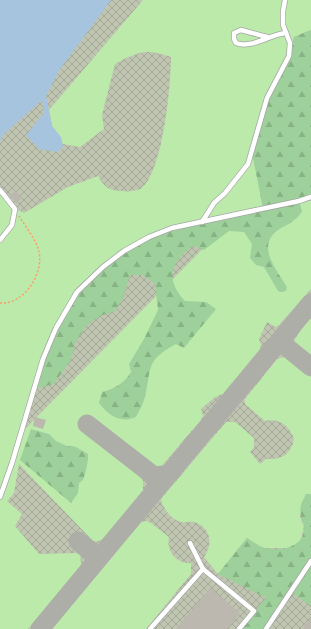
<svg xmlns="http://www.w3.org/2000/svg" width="311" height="629" font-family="'Exo 2',sans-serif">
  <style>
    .construction { fill: url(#construction-cross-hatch) }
    .grass { fill: #bbeaab; fill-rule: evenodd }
    .forest { fill: url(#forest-firs) }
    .water { fill: #a6c4de }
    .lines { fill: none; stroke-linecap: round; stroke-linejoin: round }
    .taxiway { stroke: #aeaea9; stroke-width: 19 }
    .building { fill: #bdb8af }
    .service-casing { stroke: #a6a6a6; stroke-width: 6 }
    .path { stroke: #fb9d6c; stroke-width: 1.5; stroke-dasharray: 2 2; stroke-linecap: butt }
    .service { stroke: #fff; stroke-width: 4.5 }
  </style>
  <defs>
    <pattern id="construction-cross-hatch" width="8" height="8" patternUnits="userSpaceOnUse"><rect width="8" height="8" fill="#c0c5b1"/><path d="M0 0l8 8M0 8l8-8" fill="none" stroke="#a5a998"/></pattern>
    <pattern id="forest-firs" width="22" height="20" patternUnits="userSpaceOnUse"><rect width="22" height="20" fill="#9dd09a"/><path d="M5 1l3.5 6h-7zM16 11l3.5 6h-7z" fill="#87b284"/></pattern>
  </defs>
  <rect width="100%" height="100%" fill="#f0efe5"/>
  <rect class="construction" x="0" y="0" width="311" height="629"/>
  <g class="grass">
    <path d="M 143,0 L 311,0 L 311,30 L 294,37 L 289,56 L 252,153 L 260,190 L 311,138 L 311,289 L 279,325 L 276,327 L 267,322 L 259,339 L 261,345 L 260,349 L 223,394 L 215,397 L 201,409 L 203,416 L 200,421 L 160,468 L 152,466 L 97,423 L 143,481 L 143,492 L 103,539 L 99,541 L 93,541 L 19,464 L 14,493 L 7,501 L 22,514 L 15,526 L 39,554 L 76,553 L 80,554 L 81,563 L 80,567 L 28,629 L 0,629 L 0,190 L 11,206 L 24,213 L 68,187 L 98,176 C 104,187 110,191 122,191 C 127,192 135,191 140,189 C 163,176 171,83 171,57 C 145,48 138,52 115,64 L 102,115 L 104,129 L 80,147 L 63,144 L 52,126 L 49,110 ZM 235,216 L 22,432 L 56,328 L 172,228 Z"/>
    <path d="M 311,318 L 311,363 C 280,352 297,334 311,318 Z"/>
    <path d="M 287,356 L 293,358 L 311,373 L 311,494 L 306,494 L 300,517 L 304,526 L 301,540 L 292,548 L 262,548 L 247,538 L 218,574 L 204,557 C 213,545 211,529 197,523 C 191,520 186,523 181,522 C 172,520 162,508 161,499 L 226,422 L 235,422 L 254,438 L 254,447 L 250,452 L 260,464 L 266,459 C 281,460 291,455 294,439 C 289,425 279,418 265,421 L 245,404 L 245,399 L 277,359 Z"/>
    <path d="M 146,521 L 151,523 L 169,537 C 166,552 177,564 191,563 L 191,574 L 146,629 L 52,629 L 141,522 Z"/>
  </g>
  <g class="forest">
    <path d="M 311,30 L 311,197 L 299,201 L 302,211 C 298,219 289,224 281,228 C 254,244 276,269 287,287 L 286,291 L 282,292 L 278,291 L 264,267 L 256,265 L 250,258 L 252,244 L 244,232 L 229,231 L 204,250 L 193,246 C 170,262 165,280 185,301 L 206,302 L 216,309 L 184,348 L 176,344 C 145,361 152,367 145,397 C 143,404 139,411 136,417 C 121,424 108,415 99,403 L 102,392 C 116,388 123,384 131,372 L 129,364 L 144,339 L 158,310 L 155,284 L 143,275 L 130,275 L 123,298 L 115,311 L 100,316 L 87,325 L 75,343 L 71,360 L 54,384 L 34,389 L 56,328 L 77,292 L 124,251 L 172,228 L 263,209 L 252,152 L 267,98 L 289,56 L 294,37 Z"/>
    <path d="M 31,429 L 49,434 L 56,441 L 67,446 L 76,447 L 88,454 C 89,459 85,475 83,480 L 79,483 L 78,493 L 71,503 L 20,460 Z"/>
    <path d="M 306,494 L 311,494 L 311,606 L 291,592 L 266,629 L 239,629 L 266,598 L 218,574 L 247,538 C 260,547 265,550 281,549 C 293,548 306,540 304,526 C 302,518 299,513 301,505 C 302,501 305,497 306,494 Z"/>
  </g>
  <path class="water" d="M 0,0 L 111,0 L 60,69 L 46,96 L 52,126 L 61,137 L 63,147 L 57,152 L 39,149 L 26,135 L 44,113 L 42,100 L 2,136 L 0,142 Z"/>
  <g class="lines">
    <g class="taxiway">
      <path d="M 283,341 L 284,345 L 311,367"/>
      <path d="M 87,424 L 154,476 L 164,475"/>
      <path d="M 78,541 L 93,554 L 94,558"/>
      <path d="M 40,629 L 311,303"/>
    </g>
  </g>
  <g class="building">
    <path d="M 16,191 L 22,198 L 16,203 L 10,195 Z"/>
    <path d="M 35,417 L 46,420 L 43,429 L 33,426 Z"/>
    <path d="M 210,588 L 240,613 L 227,629 L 176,629 Z"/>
    <path d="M 311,617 L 311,629 L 303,629 Z"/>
  </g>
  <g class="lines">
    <g class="service-casing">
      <g id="service">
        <path d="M 267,37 L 241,30 L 234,33 L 234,39 L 236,43 C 252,49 270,34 286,33"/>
        <path d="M 0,190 L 15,209 L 12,225 L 0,240"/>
        <path d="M 202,222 L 214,203 L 225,193 L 248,164 L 267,98 L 289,56 L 290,43 L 283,25 L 283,11 L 285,0"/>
        <path d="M 0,497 L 12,463 L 43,359 L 56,328 L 77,292 L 103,267 L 124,251 L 149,237 L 172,228 L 299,201 L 311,197"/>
        <path d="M 203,569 L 254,611 L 239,629"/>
        <path d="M 150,629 L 203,569 L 190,543"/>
        <path d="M 266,629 L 311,561"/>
      </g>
    </g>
    <path class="path" d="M 0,303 C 25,305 46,271 38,248 C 34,237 25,226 19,216"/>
    <use href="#service" class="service"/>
  </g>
</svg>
